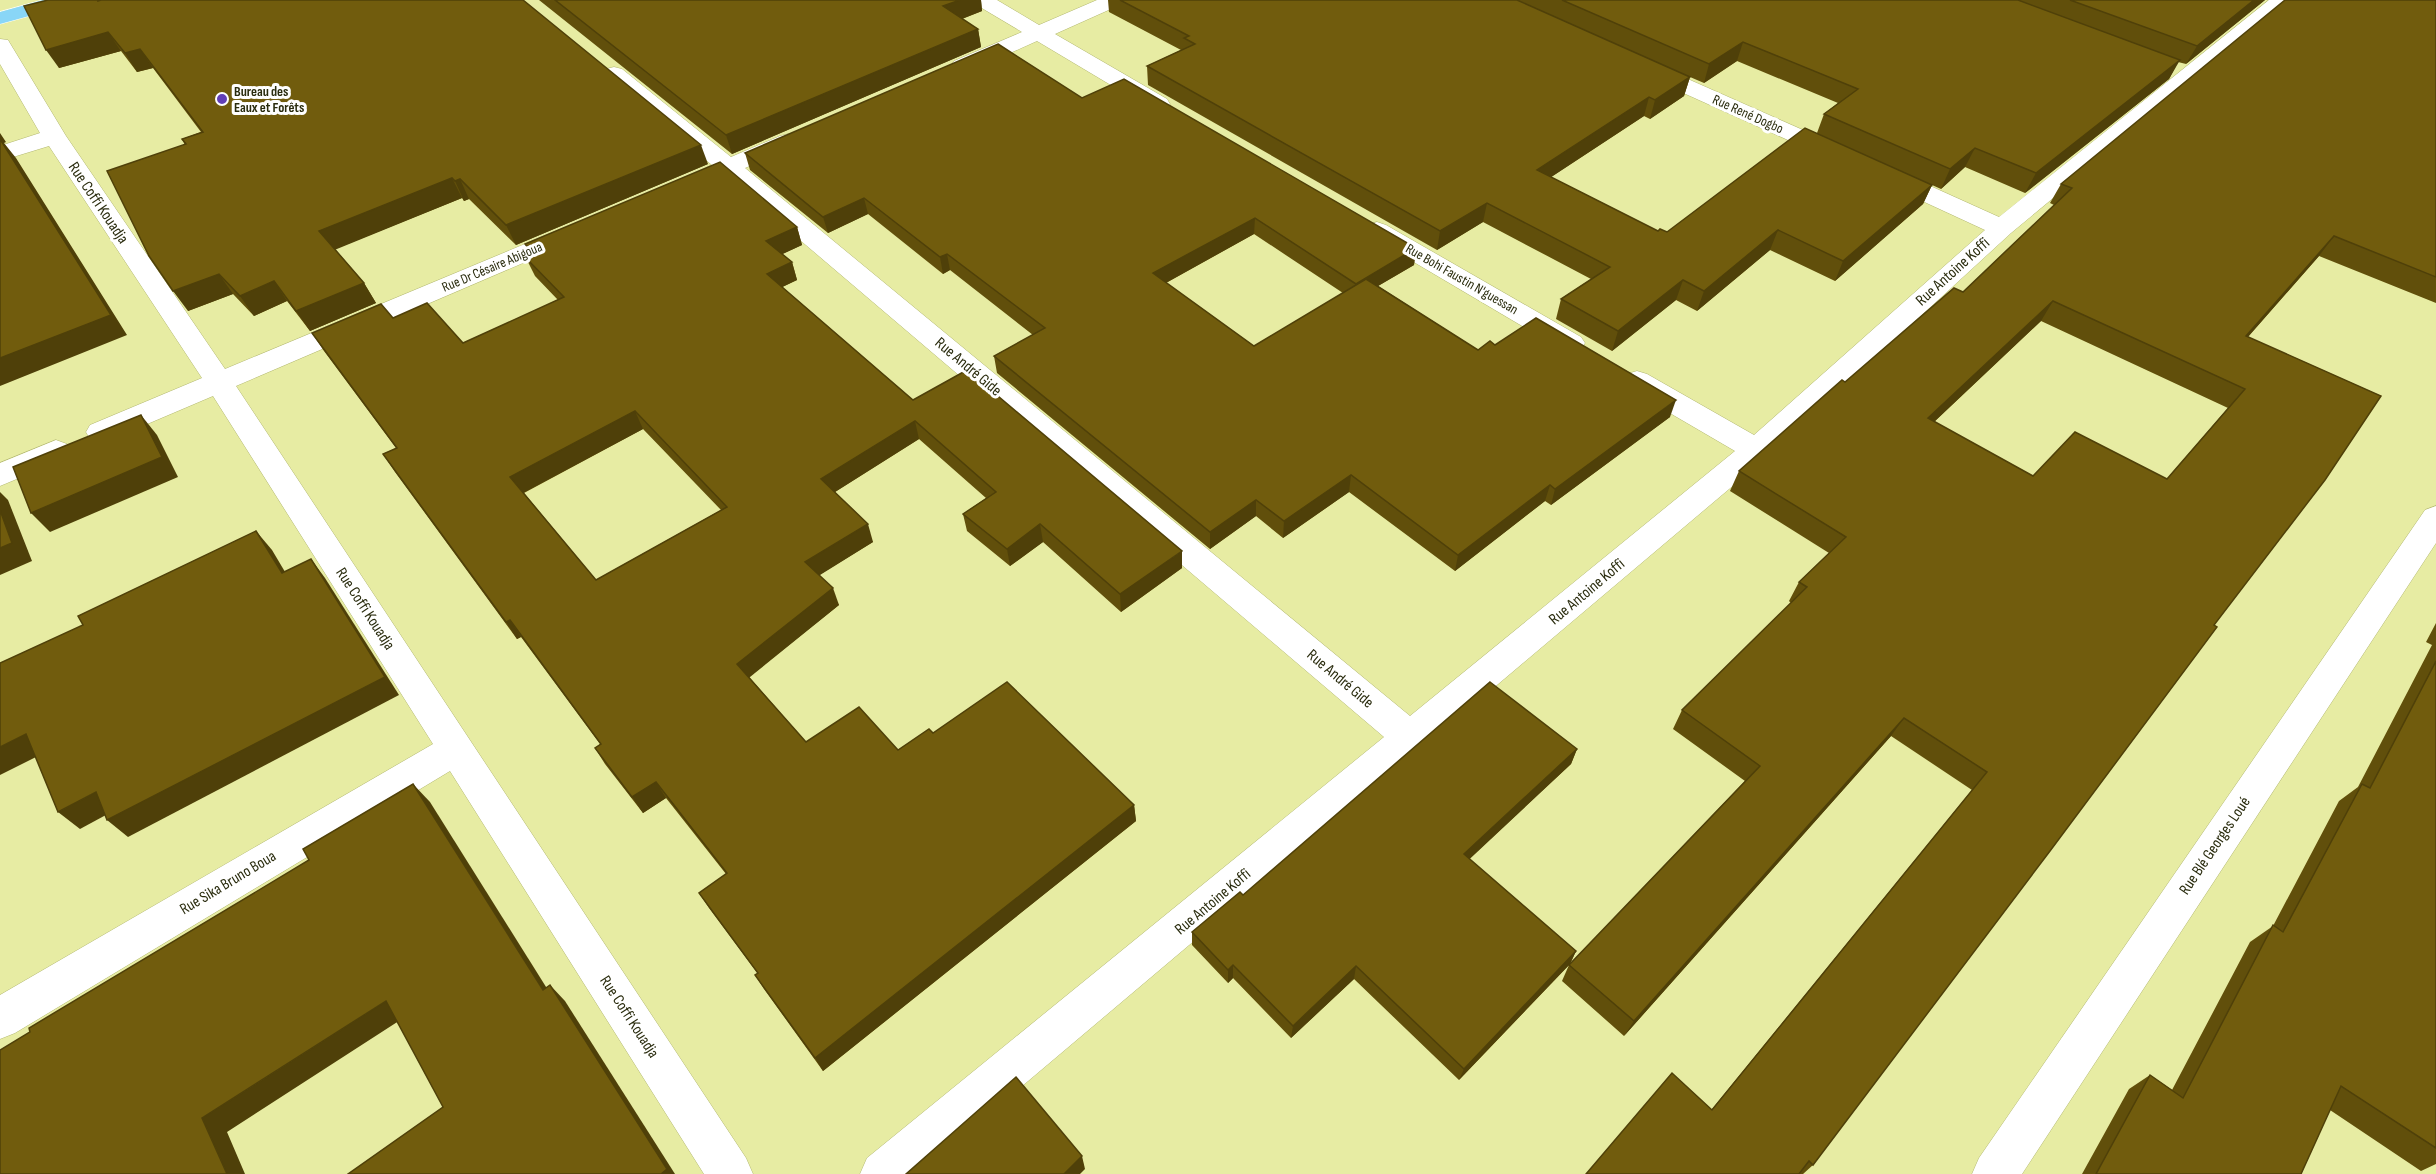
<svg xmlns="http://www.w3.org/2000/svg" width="2436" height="1174" font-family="'Sofia Sans Condensed',sans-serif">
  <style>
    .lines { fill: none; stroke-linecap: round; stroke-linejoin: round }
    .street-casing { stroke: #b2b770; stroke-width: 1 }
    .primary-casing { stroke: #fff; stroke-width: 1 }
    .street { fill: #fff; fill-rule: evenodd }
    .primary { fill: #89d6f7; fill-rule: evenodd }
    .wall { fill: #614f0b; fill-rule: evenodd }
    .shaded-wall { fill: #4f4009 }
    .building { fill: #715c0d; stroke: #4f4009; stroke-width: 1.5; fill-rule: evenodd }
    .poi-dot { fill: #623fb7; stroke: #fff; stroke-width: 2 }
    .labels { text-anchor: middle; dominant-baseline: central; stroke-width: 6; stroke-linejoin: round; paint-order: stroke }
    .far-poi-label { font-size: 14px; font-weight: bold; fill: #2a2c0e; stroke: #fff; text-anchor: start }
    .far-street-label { font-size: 14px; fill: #2a2c0e; stroke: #fff }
    .street-label { font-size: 16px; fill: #2a2c0e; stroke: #fff }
  </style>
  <rect width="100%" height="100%" fill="#e7eca3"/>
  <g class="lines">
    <g class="street-casing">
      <g id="street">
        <path d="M 972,0 L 997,0 L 1039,25 L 1097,0 L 1125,0 L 1122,4 L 1055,34 L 1167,99 L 1170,104 L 1167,109 L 1159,111 L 1151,109 L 1037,41 L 970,71 L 962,73 L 954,71 L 951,66 L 954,61 L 1022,32 L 975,4 Z"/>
        <path d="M 2269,0 L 2292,0 L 2011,233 L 1767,457 L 918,1174 L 860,1174 L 867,1158 L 1384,737 L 726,177 C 711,184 695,194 678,190 L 675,185 L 678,180 L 712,165 L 606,79 L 603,74 L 606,69 L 614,67 L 622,69 L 731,157 L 780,136 L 788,134 L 796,136 L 800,141 L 796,146 L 745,168 L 1410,716 L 1735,451 L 1627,388 L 1623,381 L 1627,374 L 1637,371 L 1647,374 L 1754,435 L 1985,230 L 1879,181 L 1876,176 L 1879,171 L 1888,169 L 1897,171 L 1999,217 Z"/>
        <path d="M 0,39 L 8,40 L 11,45 L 66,136 L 225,369 L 561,229 L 570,226 L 579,229 L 583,234 L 579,239 L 236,386 L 746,1158 L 753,1174 L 704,1174 L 450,771 L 15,1033 L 0,1039 L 0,995 L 433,744 L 213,396 L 112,439 L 101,442 L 90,439 L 86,432 L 90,425 L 202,378 L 49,146 L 0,161 L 0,146 L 40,133 L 0,64 Z"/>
        <path d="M 1647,61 L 1846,149 L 1850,154 L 1846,159 L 1838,161 L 1830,159 L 1639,73 L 1636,68 L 1639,63 Z"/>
        <path d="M 1377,222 L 1386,225 L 1581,337 L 1585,343 L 1581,349 L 1571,352 L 1561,349 L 1368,235 L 1364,230 L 1368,225 Z"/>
        <path d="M 56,440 L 67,444 L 71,451 L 67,458 L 0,486 L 0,463 Z"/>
        <path d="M 2436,506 L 2436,543 L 2022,1174 L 1972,1174 L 1979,1158 L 2425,510 Z"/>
      </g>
    </g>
    <g class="primary-casing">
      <path id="primary" d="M 43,0 L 76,0 L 73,4 L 0,24 L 0,12 Z"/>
    </g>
    <use href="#street" class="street"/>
    <use href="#primary" class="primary"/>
  </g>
  <g class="wall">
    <path d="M 48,0 L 99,0 L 708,164 L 516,245 L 469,199 L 464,201 L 462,198 L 335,249 L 364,283 L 376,303 L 310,331 L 287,301 L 254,316 L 233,294 L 188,311 L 185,145 L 182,139 L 201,132 L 153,68 L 137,72 L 121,51 L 59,68 Z"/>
    <path d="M 539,0 L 981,0 L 982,11 L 962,19 L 978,29 L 981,47 L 732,154 Z"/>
    <path d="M 1108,0 L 2265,0 L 2186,64 L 2178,62 L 2169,79 L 2025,193 L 1965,167 L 1941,189 L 1932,185 L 1923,204 L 1835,281 L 1770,250 L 1697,311 L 1676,300 L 1612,351 L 1556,319 L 1561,299 L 1591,279 L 1483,222 L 1437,250 L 1148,85 L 1147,66 L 1181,50 L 1109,12 ZM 1737,61 L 1838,103 L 1824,114 L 1817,133 L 1667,232 L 1658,231 L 1551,177 L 1644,116 L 1650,119 L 1684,96 L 1690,77 L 1704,83 Z"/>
    <path d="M 2436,0 L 2436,303 L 2319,256 L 2248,337 L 2381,396 L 2214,625 L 1813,1165 L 1803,1174 L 1586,1174 L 1712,1109 L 1972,790 L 1891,736 L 1624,1036 L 1562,981 L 1569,965 L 1459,1080 L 1354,979 L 1291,1038 L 1233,978 L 1228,983 L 1192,945 L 1192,932 L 1243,895 L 1577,749 L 1571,764 L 1469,859 L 1576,951 L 1570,964 L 1745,781 L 1673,729 L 1682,710 L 1791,603 L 1789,601 L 1799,582 L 1829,553 L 1730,491 L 1739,471 L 1845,382 L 1963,292 L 2054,205 L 2050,203 L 2061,184 ZM 2041,321 L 2228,408 L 2167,479 L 2033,476 L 1934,422 Z"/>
    <path d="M 1082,98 L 1416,248 L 1414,265 L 1378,286 L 1478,350 L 1495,345 L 1670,417 L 1551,505 L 1545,501 L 1455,571 L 1349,492 L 1283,538 L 1256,516 L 1210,549 L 997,373 L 994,356 L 1033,335 L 950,270 L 943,274 L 868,214 L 828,233 L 750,170 L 745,153 ZM 1254,234 L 1343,293 L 1254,346 L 1166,283 Z"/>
    <path d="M 797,227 L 802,245 L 782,254 L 792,262 L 797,280 L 782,287 L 913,400 L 1182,568 L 1121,612 L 1043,542 L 1010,566 L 967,531 L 963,514 L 986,498 L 919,439 L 835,492 L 873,542 L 819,575 L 839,605 L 749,677 L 806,742 L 898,750 L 933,733 L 1134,805 L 1136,821 L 823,1071 L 764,989 L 755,975 L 758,974 L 709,908 L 699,893 L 726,874 L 666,798 L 643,813 L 605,764 L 595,748 L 600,744 L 521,637 L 517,639 L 395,472 L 383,454 L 396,448 L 324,351 L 312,333 L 393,318 L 463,343 L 558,300 L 535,276 L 526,258 L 530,256 L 525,244 ZM 643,429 L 721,510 L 596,580 L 524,493 Z"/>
    <path d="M 2436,623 L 2436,1164 L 2421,1171 L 2330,1110 L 2301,1174 L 2082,1174 L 2129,1089 L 2150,1075 L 2172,1090 L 2250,942 L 2273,926 L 2339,801 L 2358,787 L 2432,645 L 2426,642 Z"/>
  </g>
  <g class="shaded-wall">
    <path d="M 960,0 L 981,0 L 982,11 L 946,25 L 943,6 Z"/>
    <path d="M 2254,0 L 2265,0 L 2186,64 L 2197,46 Z"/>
    <path d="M 978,29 L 981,47 L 732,154 L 726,135 Z"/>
    <path d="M 108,32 L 121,51 L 59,68 L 46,50 Z"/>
    <path d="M 1743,42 L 1737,61 L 1704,83 L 1709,64 Z"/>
    <path d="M 140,49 L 153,68 L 137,72 L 125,53 Z"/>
    <path d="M 2180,60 L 2169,79 L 2025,193 L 2036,173 Z"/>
    <path d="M 1690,77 L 1684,96 L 1650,119 L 1655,100 Z"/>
    <path d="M 1649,97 L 1644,116 L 1533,189 L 1537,170 Z"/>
    <path d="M 0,133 L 6,142 L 4,143 L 16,158 L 127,335 L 0,386 Z"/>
    <path d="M 701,145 L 708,164 L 516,245 L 506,225 Z"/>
    <path d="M 1975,148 L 1965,167 L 1941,189 L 1950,169 Z"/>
    <path d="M 452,178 L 462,198 L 332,251 L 319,231 Z"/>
    <path d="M 460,179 L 469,199 L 464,201 L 455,181 Z"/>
    <path d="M 1932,185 L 1923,204 L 1835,281 L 1843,261 Z"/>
    <path d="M 864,198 L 868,214 L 828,233 L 823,217 Z"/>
    <path d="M 1487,203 L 1483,222 L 1437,250 L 1440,231 Z"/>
    <path d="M 1255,218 L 1254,234 L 1153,290 L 1153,273 Z"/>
    <path d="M 797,227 L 802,245 L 772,259 L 766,241 Z"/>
    <path d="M 1778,230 L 1770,250 L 1697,311 L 1704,291 Z"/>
    <path d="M 2334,236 L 2319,256 L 2231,356 L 2246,336 Z"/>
    <path d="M 1416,248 L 1414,265 L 1354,300 L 1356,284 Z"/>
    <path d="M 947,254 L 950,270 L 943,274 L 940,257 Z"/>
    <path d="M 792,262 L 797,280 L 772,292 L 767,274 Z"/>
    <path d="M 219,274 L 233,294 L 188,311 L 173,291 Z"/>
    <path d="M 1683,280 L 1676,300 L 1612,351 L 1618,331 Z"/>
    <path d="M 274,281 L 287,301 L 254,316 L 240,296 Z"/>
    <path d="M 364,283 L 376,303 L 310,331 L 296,311 Z"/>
    <path d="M 2053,301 L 2041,321 L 1917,438 L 1928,418 Z"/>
    <path d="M 1676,400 L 1670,417 L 1551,505 L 1555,489 Z"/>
    <path d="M 635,411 L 643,429 L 521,494 L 510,477 Z"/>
    <path d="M 141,415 L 157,435 L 178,477 L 50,532 L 31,513 Z"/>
    <path d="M 915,421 L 919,439 L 827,497 L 821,479 Z"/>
    <path d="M 1351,475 L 1349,492 L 1283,538 L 1284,521 Z"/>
    <path d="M 1550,485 L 1545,501 L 1455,571 L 1458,555 Z"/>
    <path d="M 0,492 L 8,500 L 32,561 L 0,575 Z"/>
    <path d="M 1256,500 L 1256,516 L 1210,549 L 1210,532 Z"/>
    <path d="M 868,524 L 873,542 L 812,580 L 805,562 Z"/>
    <path d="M 1040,524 L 1043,542 L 1010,566 L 1007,549 Z"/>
    <path d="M 256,531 L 272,550 L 297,592 L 282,573 Z"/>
    <path d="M 1182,551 L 1182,568 L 1121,612 L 1120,594 Z"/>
    <path d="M 311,559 L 325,578 L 399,695 L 128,837 L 107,820 Z"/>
    <path d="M 833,588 L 839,605 L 745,681 L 737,664 Z"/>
    <path d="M 510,620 L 521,637 L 517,639 L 506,622 Z"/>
    <path d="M 1904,718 L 1891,736 L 1624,1036 L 1634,1021 Z"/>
    <path d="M 26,734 L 48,751 L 0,775 L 0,747 Z"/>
    <path d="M 1577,749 L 1571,764 L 1459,869 L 1464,854 Z"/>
    <path d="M 656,782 L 666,798 L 643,813 L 632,797 Z"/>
    <path d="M 413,784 L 430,802 L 558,1006 L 543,990 Z"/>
    <path d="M 96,792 L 117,809 L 80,829 L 58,812 Z"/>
    <path d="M 1134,805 L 1136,821 L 823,1071 L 815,1058 Z"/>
    <path d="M 1576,951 L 1570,964 L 1459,1080 L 1464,1069 Z"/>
    <path d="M 1233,965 L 1233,978 L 1228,983 L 1228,970 Z"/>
    <path d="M 1356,966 L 1354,979 L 1291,1038 L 1293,1026 Z"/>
    <path d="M 550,985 L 565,1001 L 675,1174 L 661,1174 Z"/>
    <path d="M 386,1001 L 405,1017 L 227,1132 L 245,1174 L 227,1174 L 202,1118 Z"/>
    <path d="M 1082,1156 L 1085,1169 L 1080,1174 L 1064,1174 Z"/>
  </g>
  <g class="building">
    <path d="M 48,0 L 98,0 L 98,1 L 101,0 L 523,0 L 701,145 L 506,225 L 460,179 L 455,181 L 452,178 L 319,231 L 364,283 L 296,311 L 274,281 L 240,296 L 219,274 L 173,291 L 149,256 L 107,171 L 186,144 L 182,139 L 203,132 L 140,49 L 125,53 L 108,32 L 46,50 L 24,6 Z"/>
    <path d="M 555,0 L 960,0 L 943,6 L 978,29 L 726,135 Z"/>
    <path d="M 1120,0 L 1517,0 L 1690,77 L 1655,100 L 1649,97 L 1537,170 L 1658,231 L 1660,229 L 1667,232 L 1805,128 L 1932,185 L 1843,261 L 1778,230 L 1704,291 L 1683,280 L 1618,331 L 1561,299 L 1610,267 L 1487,203 L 1440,231 L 1147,66 L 1195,44 L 1184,38 L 1189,36 Z"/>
    <path d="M 1562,0 L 2018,0 L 2180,60 L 2036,173 L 1975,148 L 1950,169 L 1824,114 L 1858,89 L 1743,42 L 1709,64 Z"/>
    <path d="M 2070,0 L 2254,0 L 2197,46 Z"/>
    <path d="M 2285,0 L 2436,0 L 2436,277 L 2334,236 L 2246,336 L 2381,396 L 2325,480 L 2214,625 L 2217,627 L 2050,851 L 1813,1165 L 1809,1161 L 1799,1174 L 1586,1174 L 1672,1073 L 1712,1110 L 1987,772 L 1904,718 L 1634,1021 L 1569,965 L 1760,766 L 1682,710 L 1807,587 L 1799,582 L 1846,537 L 1739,471 L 1842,380 L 1845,382 L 1954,288 L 1963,292 L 2072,188 L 2061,184 ZM 2053,301 L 2245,389 L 2167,479 L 2075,432 L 2033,476 L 1928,418 Z"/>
    <path d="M 998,44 L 1082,98 L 1124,79 L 1416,248 L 1356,284 L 1255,218 L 1153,273 L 1254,346 L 1366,279 L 1478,350 L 1490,341 L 1495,345 L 1536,318 L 1676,400 L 1555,489 L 1550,485 L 1458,555 L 1351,475 L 1284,521 L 1256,500 L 1210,532 L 994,356 L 1045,328 L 947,254 L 940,257 L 864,198 L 823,217 L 745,153 Z"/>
    <path d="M 0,139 L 111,315 L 0,358 Z"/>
    <path d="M 720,162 L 797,227 L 766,241 L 792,262 L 767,274 L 913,400 L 967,370 L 1182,551 L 1120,594 L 1040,524 L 1007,549 L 963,514 L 996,492 L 915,421 L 821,479 L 868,524 L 805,562 L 833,588 L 737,664 L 806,742 L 859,707 L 898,750 L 929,729 L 933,733 L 1007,682 L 1134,805 L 815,1058 L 755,975 L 758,973 L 699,893 L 727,873 L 656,782 L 632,797 L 595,748 L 601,744 L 510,620 L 506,622 L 383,454 L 397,448 L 312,333 L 381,304 L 393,318 L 427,303 L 463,343 L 564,297 L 526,258 L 535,254 L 525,244 ZM 635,411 L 727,507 L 596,580 L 510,477 Z"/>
    <path d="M 141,415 L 162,457 L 31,513 L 13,467 Z"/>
    <path d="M 0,510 L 12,543 L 0,548 Z"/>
    <path d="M 256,531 L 282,573 L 311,559 L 385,677 L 107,820 L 96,792 L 58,812 L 26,734 L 0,747 L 0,663 L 83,625 L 78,616 Z"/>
    <path d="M 2436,661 L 2436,1148 L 2341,1086 L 2301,1174 L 2096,1174 L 2150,1075 L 2183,1098 L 2273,925 L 2283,932 L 2362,784 L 2370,788 Z"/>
    <path d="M 1490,682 L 1577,749 L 1464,854 L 1576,951 L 1464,1069 L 1356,966 L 1293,1026 L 1233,965 L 1228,970 L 1192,932 L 1240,892 L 1243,895 Z"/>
    <path d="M 413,784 L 543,990 L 550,985 L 667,1169 L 661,1174 L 348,1174 L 443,1107 L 386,1001 L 202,1118 L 227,1174 L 0,1174 L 0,1050 L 30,1032 L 29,1028 L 309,860 L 303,849 Z"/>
    <path d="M 1016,1077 L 1082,1156 L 1064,1174 L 906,1174 Z"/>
  </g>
  <circle class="poi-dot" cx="222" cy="99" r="6"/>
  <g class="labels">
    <g class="far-poi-label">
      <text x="234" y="91">Bureau des<tspan x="234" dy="16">Eaux et Forêts</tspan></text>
    </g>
    <g class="far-street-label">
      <text transform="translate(1748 114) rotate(24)">Rue René Dogbo</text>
      <text transform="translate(492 267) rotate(-23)">Rue Dr Césaire Abigoua</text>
      <text transform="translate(1462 279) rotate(30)">Rue Bohi Faustin N'guessan</text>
    </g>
    <g class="street-label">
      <text transform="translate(98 203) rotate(56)">Rue Coffi Kouadja</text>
      <text transform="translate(1953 272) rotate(-42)">Rue Antoine Koffi</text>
      <text transform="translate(968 367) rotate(40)">Rue André Gide</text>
      <text transform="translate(1587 592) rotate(-40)">Rue Antoine Koffi</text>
      <text transform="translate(365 609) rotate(57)">Rue Coffi Kouadja</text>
      <text transform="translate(1340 679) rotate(40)">Rue André Gide</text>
      <text transform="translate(2215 846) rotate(-56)">Rue Blé Georges Loué</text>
      <text transform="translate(228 883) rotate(-31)">Rue Sika Bruno Boua</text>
      <text transform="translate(1213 902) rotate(-40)">Rue Antoine Koffi</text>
      <text transform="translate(629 1017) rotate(57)">Rue Coffi Kouadja</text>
    </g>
  </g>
</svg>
